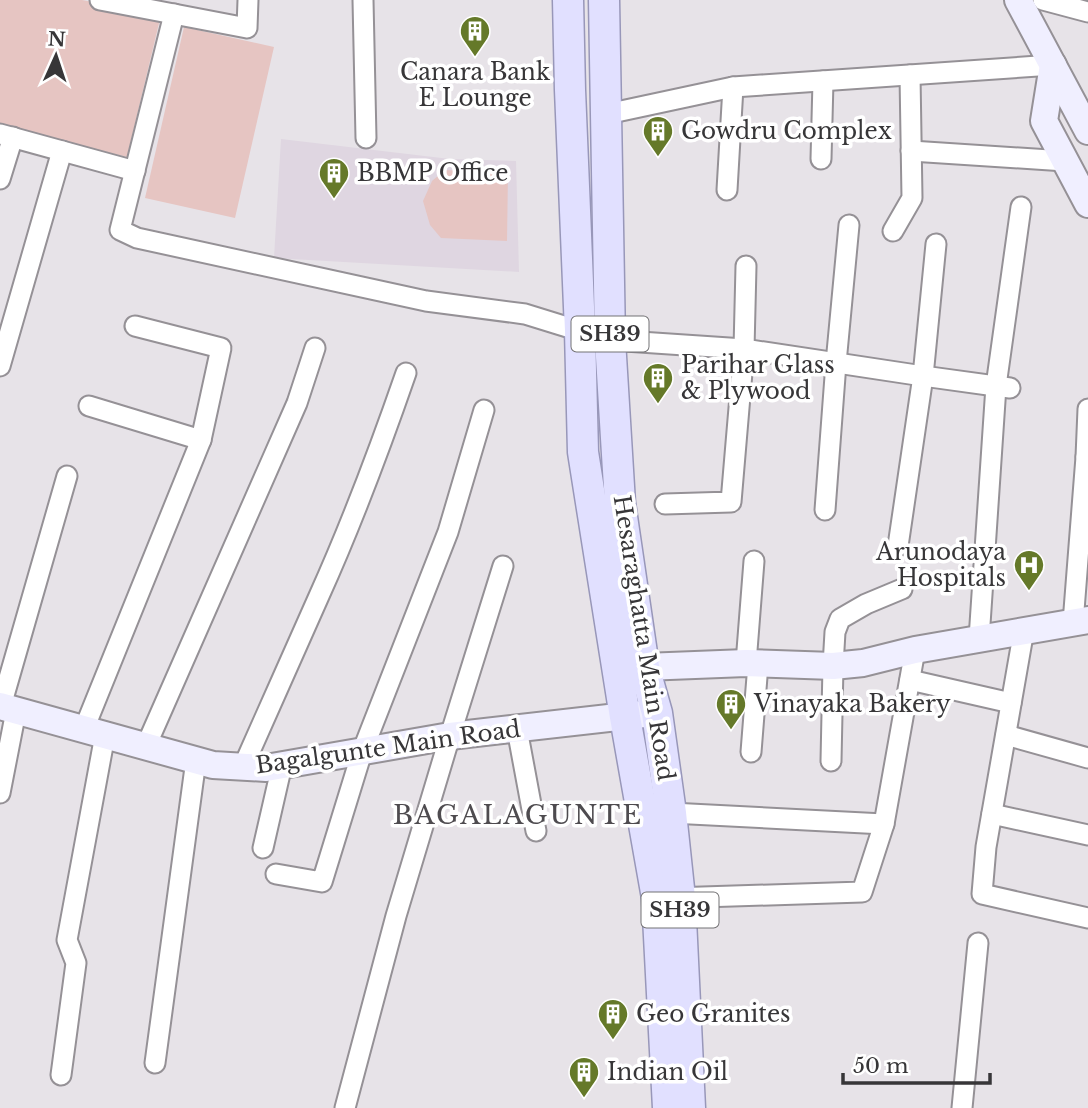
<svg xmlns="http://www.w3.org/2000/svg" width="1088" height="1108" font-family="'Libre Baskerville',serif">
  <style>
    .built { fill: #dfd6e1 }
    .green { fill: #e6c5c2 }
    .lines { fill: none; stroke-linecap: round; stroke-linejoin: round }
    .street-casing { stroke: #959196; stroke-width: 23 }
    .secondary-casing { stroke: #959196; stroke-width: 30 }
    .primary-casing { stroke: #9897b9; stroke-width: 33 }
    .street { stroke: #fff; stroke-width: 19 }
    .secondary { stroke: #f0efff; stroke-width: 26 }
    .primary { stroke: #e1e0ff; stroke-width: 30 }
    .labels { text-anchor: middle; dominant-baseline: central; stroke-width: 7; stroke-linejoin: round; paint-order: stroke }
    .shield { fill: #fff; stroke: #737274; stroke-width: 2 }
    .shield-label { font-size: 21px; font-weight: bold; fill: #373638 }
    .poi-label { font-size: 23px; fill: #373638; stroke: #fff; text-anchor: start }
    .street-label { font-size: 23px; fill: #373638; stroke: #fff }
    .quarter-label { font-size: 26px; letter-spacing: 2px; fill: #4e4b4f; stroke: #fff }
  </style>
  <rect width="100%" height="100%" fill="#e7e3e8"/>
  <path class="built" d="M 281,139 L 450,159 L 516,161 L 519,272 L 274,258 Z"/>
  <g class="green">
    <path d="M 0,0 L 82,0 L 161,15 L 127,157 L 0,126 Z"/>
    <path d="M 184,27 L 274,47 L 235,218 L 145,198 Z"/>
    <path d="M 445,170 L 508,173 L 507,241 L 441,238 L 430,225 L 423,201 L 432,181 Z"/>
  </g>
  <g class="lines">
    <g class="street-casing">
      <g id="street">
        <path d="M 100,0 L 247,28 L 248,0"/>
        <path d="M 363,0 L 366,138"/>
        <path d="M 1043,0 L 1088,12"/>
        <path d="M 174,14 L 120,230 L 137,238 L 426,301 L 525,314 L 580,331"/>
        <path d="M 607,114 L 733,87 L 1053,65"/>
        <path d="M 0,134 L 135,171"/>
        <path d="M 911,151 L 1065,161"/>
        <path d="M 821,159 L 823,81"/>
        <path d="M 0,179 L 13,137"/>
        <path d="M 727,190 L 733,87"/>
        <path d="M 893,231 L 912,198 L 910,75"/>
        <path d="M 135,326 L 221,348 L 201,440"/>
        <path d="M 610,340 L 744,349 L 923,376 L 1010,388"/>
        <path d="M 0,366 L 62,151"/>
        <path d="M 1088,409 L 1086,457 L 1088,457"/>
        <path d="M 665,504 L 731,502 L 744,349 L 746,266"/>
        <path d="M 825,510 L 836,363 L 849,225"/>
        <path d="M 898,546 L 923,376 L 936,244"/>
        <path d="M 1073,623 L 1086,457"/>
        <path d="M 1022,631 L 1022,641 L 986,847 L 982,894 L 1088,918"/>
        <path d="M 979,639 L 996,386 L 1021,207"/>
        <path d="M 746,663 L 754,561"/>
        <path d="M 910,680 L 1011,703"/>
        <path d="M 1,706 L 67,476"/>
        <path d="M 84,729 L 201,440 L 89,406"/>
        <path d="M 517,729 L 536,831"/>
        <path d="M 1006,735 L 1088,758"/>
        <path d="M 146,746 L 297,403 L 315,348"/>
        <path d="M 751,752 L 758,664"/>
        <path d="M 831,761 L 833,666 L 835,632 L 840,619 L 866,604 L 902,589"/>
        <path d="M 243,767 C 268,710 294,653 319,596 C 352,523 380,448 406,373"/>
        <path d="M 0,793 L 16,711"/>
        <path d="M 671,813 L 884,824"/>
        <path d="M 992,814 L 1088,835"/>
        <path d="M 263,848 L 282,765"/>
        <path d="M 276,874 L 322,882 L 362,752 L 448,532 L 484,410"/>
        <path d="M 671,898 L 862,892 L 884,824 L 915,650"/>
        <path d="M 155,1063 L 196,760"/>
        <path d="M 61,1075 L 76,963 L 67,940 L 105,735"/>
        <path d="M 345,1108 L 396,916 L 450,736 L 503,566"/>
        <path d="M 962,1108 L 978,943"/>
      </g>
    </g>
    <g class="secondary-casing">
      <g id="secondary">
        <path d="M 1018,0 L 1088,131"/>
        <path d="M 1053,65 L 1044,121 L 1088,204"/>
        <path d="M 626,670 L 644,667 L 746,663 L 833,666 L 863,663 L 915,650 L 1088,620"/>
        <path d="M 0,706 L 213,765 L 266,768 L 450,736 L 644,714"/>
      </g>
    </g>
    <g class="primary-casing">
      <g id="primary">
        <path d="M 568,0 L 570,90 L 580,331 L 583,452 L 625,717 L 657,898 L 668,1108"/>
        <path d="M 604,0 L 610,340 L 620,503 L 644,667 L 657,713 L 671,813 L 680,898 L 690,1108"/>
      </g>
    </g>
    <use href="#street" class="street"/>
    <use href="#secondary" class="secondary"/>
    <use href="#primary" class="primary"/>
  </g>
  <defs>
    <g id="building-pin" transform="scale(1.575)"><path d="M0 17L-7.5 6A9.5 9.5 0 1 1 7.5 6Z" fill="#657929" stroke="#fff"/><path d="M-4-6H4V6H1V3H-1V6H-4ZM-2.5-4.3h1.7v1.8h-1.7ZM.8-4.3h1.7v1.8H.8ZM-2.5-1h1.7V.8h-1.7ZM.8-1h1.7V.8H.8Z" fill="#fff"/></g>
    <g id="hospital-pin" transform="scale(1.575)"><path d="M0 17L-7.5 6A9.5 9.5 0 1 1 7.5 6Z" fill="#657929" stroke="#fff"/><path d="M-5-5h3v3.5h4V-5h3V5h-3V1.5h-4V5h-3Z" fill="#fff"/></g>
  </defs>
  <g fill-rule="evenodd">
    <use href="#building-pin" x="475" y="31"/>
    <use href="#building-pin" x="658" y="131"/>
    <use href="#building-pin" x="334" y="173"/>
    <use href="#building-pin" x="658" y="378"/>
    <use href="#hospital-pin" x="1029" y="565"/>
    <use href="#building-pin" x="731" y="704"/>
    <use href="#building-pin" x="613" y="1014"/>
    <use href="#building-pin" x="584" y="1072"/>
  </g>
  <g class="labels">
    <g class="shield">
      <rect x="571.5" y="316.5" width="77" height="35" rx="5"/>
      <rect x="641.5" y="892.5" width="77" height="35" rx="5"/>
    </g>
    <g class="shield-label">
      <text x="610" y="334">SH39</text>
      <text x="680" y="910">SH39</text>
    </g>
    <g class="poi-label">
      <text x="475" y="72" text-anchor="middle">Canara Bank<tspan x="475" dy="26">E Lounge</tspan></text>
      <text x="681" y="131">Gowdru Complex</text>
      <text x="357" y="173">BBMP Office</text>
      <text x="681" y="365">Parihar Glass<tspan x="681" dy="26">&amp; Plywood</tspan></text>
      <text x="1006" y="552" text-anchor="end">Arunodaya<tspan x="1006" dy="26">Hospitals</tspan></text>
      <text x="754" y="704">Vinayaka Bakery</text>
      <text x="636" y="1014">Geo Granites</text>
      <text x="607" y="1072">Indian Oil</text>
    </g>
    <g class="street-label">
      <text transform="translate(644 638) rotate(81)">Hesaraghatta Main Road</text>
      <text transform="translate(388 747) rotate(-8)">Bagalgunte Main Road</text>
    </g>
    <g class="quarter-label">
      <text x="518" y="815">BAGALAGUNTE</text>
    </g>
  </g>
  <g transform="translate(56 56) rotate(3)" stroke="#ffffff" stroke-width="5" paint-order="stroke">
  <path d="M0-5L12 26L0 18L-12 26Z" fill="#373638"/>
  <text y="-10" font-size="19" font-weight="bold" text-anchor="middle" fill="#373638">N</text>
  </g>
  <path d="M843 1073v10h147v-10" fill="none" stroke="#373638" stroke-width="3.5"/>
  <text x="853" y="1073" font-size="21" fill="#373638" stroke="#ffffff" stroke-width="5" paint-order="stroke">50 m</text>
</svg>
